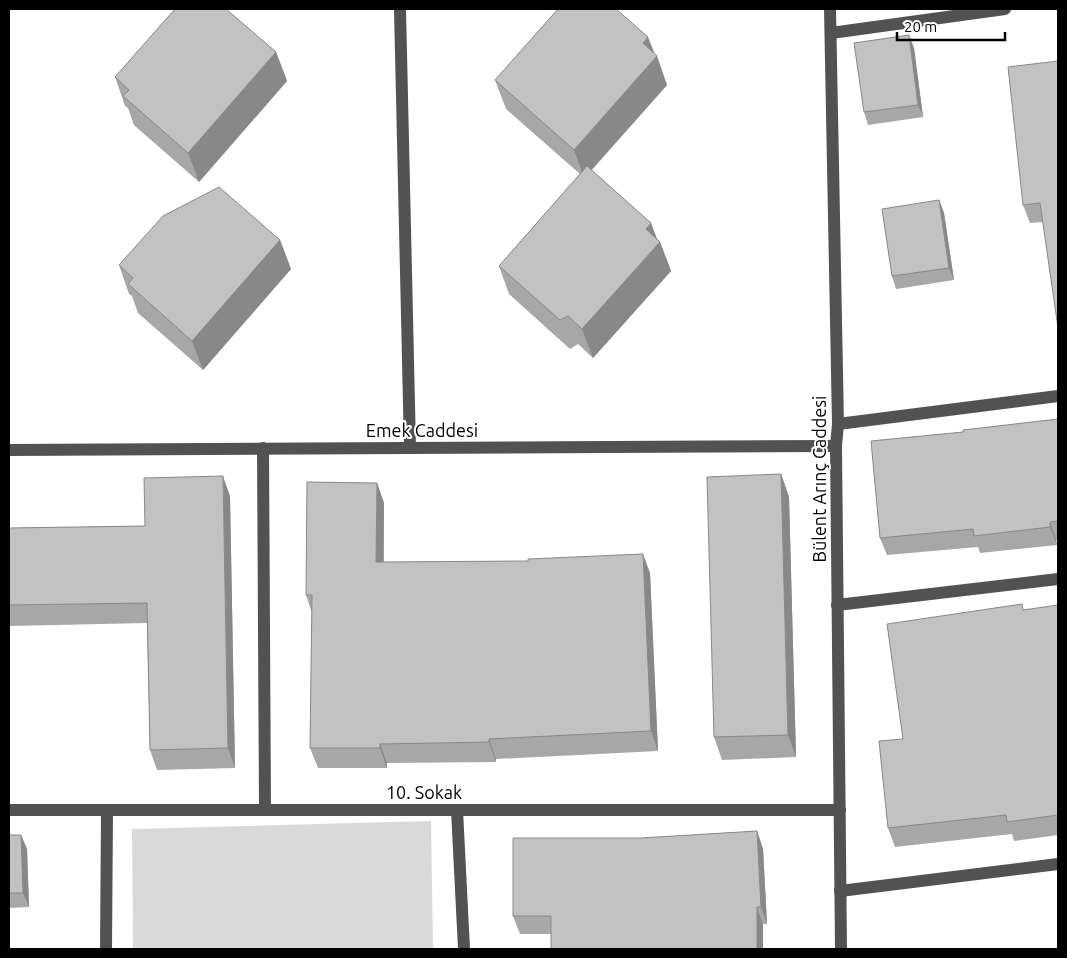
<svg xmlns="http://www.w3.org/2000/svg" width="1067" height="958" font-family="Ubuntu,sans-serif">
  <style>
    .green { fill: #d9d9d9 }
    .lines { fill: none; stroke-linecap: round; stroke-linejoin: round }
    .minor { stroke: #525252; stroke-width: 12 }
    .wall { fill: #a7a7a7 }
    .shaded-wall { fill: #888 }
    .building { fill: #c2c2c2; stroke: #888 }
    .labels { text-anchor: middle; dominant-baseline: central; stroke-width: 4; stroke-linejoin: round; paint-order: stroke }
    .street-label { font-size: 18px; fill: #000; stroke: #fff }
  </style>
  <rect width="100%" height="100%" fill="#fff"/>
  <path class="green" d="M 431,821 L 433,949 L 133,949 L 132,829 Z"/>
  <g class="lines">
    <g class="minor">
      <path d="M 400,9 L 410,448"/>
      <path d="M 830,9 L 838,424 L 836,446 L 841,949"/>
      <path d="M 831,33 L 1005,9"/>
      <path d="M 838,424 L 1058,396"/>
      <path d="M 263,448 L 265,810"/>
      <path d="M 9,450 L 836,446"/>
      <path d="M 837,605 L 1058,579"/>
      <path d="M 9,810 L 840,810"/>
      <path d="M 457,810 L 464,949"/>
      <path d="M 840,891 L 1058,864"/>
      <path d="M 106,949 L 107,810"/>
    </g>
  </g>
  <g class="wall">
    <path d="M 914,48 L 923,117 L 868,125 L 864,112 Z"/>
    <path d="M 276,52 L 287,81 L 199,182 L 134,125 L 128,108 L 125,106 L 115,77 Z"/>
    <path d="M 654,54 L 667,85 L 592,170 L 660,242 L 671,271 L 593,358 L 578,344 L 570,349 L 509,294 L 499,266 L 580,174 L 506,109 L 495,80 Z"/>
    <path d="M 1058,61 L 1043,222 L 1030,223 L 1023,205 Z"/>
    <path d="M 939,200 L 944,213 L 954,280 L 896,289 L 892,276 Z"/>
    <path d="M 280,240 L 291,269 L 203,370 L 138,313 L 132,296 L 129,294 L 119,265 Z"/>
    <path d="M 1058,419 L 1058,540 L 1056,540 L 1057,545 L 980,553 L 978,547 L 887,555 L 880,538 L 963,432 Z"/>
    <path d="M 781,474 L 789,497 L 796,757 L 722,760 L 714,737 Z"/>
    <path d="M 377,483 L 384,503 L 384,562 L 650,573 L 658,751 L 496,759 L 496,762 L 387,763 L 387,768 L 318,768 L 310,748 L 312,613 L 306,595 Z"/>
    <path d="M 230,496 L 235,768 L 157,770 L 150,750 L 147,623 L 9,626 L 9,528 L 145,526 Z"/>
    <path d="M 1058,605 L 1058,835 L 1014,841 L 1012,834 L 895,847 L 888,828 L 903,739 L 1024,610 Z"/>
    <path d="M 757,831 L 763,849 L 767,924 L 551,934 L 520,934 L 513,916 L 641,838 Z"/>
    <path d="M 9,835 L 21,835 L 27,849 L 29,907 L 9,908 Z"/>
  </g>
  <g class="shaded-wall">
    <path d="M 909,35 L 914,48 L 923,117 L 918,105 Z"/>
    <path d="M 648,37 L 656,57 L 657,56 L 667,85 L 584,178 L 574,150 L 643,43 Z"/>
    <path d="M 276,52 L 287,81 L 199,182 L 188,153 Z"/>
    <path d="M 939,200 L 944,213 L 954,280 L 949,268 Z"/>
    <path d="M 651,223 L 659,244 L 660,242 L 671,271 L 593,358 L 582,329 L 646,229 Z"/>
    <path d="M 280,240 L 291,269 L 203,370 L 192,341 Z"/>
    <path d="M 781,474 L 789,497 L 796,757 L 788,735 Z"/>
    <path d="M 223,476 L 230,496 L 235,768 L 228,748 Z"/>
    <path d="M 377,483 L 384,503 L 383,582 L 376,562 Z"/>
    <path d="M 1050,522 L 1056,540 L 1057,545 L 1050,527 Z"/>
    <path d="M 643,554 L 650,573 L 658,751 L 651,731 Z"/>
    <path d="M 489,739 L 496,759 L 496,762 L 489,742 Z"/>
    <path d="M 380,744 L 387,763 L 387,768 L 380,748 Z"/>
    <path d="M 757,831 L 763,849 L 767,924 L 761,907 Z"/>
    <path d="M 21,835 L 27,849 L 29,907 L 23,893 Z"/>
    <path d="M 757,907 L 763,925 L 763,949 L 757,949 Z"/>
  </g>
  <g class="building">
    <path d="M 175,9 L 226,9 L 276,52 L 188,153 L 123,96 L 129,90 L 115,77 Z"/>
    <path d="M 558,9 L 616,9 L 648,37 L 643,43 L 657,56 L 574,150 L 495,80 Z"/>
    <path d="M 909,35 L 918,105 L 864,112 L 854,43 Z"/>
    <path d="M 1058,61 L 1058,328 L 1040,203 L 1023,205 L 1008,67 Z"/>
    <path d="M 587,166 L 651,223 L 646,229 L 660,242 L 582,329 L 568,316 L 560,320 L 499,266 Z"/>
    <path d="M 219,187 L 280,240 L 192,341 L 128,284 L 133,278 L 119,265 L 163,216 Z"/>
    <path d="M 939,200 L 949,268 L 892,276 L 882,209 Z"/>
    <path d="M 1058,419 L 1058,521 L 1050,522 L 1050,527 L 974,536 L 973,529 L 880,538 L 871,441 L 963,432 L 963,430 Z"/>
    <path d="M 781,474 L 788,735 L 714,737 L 707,477 Z"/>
    <path d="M 223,476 L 228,748 L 150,750 L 147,603 L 9,605 L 9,528 L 145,526 L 144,478 Z"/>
    <path d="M 307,482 L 377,483 L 376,562 L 528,561 L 528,559 L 643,554 L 651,731 L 489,739 L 489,742 L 380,744 L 380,748 L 310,748 L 312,595 L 306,595 Z"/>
    <path d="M 1022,604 L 1023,610 L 1058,605 L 1058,815 L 1007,822 L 1006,815 L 888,828 L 879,741 L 903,739 L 887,624 Z"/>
    <path d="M 757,831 L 761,907 L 757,907 L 757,949 L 551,949 L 551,916 L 513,916 L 513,838 L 641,838 Z"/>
    <path d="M 9,835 L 21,835 L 23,893 L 9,893 Z"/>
  </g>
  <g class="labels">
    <g class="street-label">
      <text x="422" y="430">Emek Caddesi</text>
      <text transform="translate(819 479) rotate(-90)">Bülent Arınç Caddesi</text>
      <text x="424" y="792">10. Sokak</text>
    </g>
  </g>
  <rect width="1067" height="958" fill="none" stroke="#000000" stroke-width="20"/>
  <path d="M897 32v8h108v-8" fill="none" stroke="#000000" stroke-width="2.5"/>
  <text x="904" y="32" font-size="15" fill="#000000" stroke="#ffffff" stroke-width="4" paint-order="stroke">20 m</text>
</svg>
